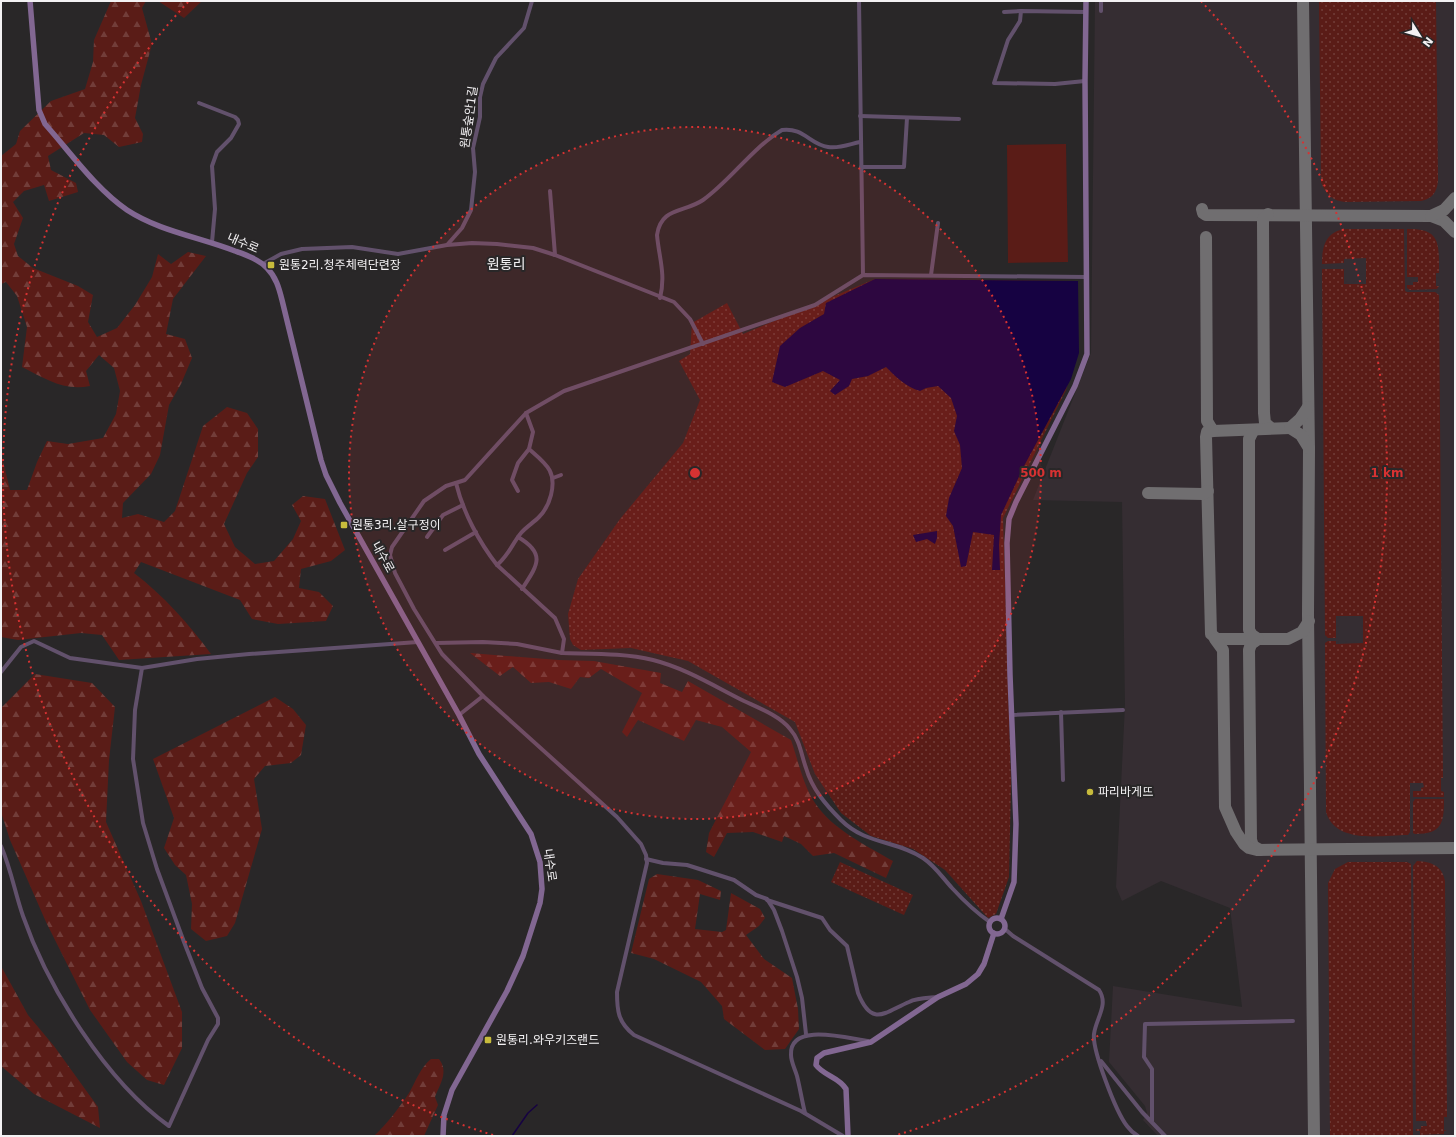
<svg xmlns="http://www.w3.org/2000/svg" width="1456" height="1137" font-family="'DejaVu Sans','Noto Sans KR',sans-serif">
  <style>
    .built { fill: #352d32 }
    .grass { fill: url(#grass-dots) }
    .forest { fill: url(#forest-firs) }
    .park { fill: #5a1c17 }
    .water { fill: #160242 }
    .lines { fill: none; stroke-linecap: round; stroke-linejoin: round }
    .stream { stroke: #160242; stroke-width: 1.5 }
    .taxiway { stroke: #706e70; stroke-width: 12 }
    .street { stroke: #62516c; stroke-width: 4 }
    .secondary { stroke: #826792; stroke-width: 5.5 }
    .ring { fill: none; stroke: #d73232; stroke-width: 2; stroke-dasharray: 2 4 }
    .poi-dot { fill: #c7bb3c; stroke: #292728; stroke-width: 1.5 }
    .labels { text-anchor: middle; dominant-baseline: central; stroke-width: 4; stroke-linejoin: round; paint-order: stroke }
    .street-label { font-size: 12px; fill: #f3f1f3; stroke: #292728 }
    .poi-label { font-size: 12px; fill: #f3f1f3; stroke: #292728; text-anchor: start }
    .quarter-label { font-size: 14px; fill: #f3f1f3; stroke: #292728 }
    .centre { fill: #d73232; stroke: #292728; stroke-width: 2 }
    .ring-label { font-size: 12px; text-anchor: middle; font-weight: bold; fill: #d73232; stroke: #292728; stroke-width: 4; stroke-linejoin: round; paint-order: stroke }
  </style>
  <defs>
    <pattern id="grass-dots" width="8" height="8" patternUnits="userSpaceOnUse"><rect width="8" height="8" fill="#5a1c17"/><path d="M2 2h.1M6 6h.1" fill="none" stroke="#723d39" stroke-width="1.8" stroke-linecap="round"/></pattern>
    <pattern id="forest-firs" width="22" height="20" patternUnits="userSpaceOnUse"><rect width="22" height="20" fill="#5a1c17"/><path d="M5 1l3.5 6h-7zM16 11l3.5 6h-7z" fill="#723d39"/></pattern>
  </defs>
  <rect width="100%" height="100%" fill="#292728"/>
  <path class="built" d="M 1095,1 L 1455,1 L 1455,1136 L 1158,1136 L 1143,1120 L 1147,1113 L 1145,1106 L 1109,1062 L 1113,986 L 1242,1007 L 1230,908 L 1161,881 L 1122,901 L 1116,887 L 1125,705 L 1122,502 L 1033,500 L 1091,353 Z"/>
  <g class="grass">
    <path d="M 1319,1 L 1436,1 L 1438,181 C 1437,192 1432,199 1421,201 L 1345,202 C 1333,201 1325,194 1321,182 Z"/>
    <path d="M 1344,229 L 1404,229 L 1405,291 L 1407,292 L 1435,292 L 1439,295 L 1443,778 L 1441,778 L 1441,791 L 1444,792 L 1444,797 L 1413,797 L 1413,791 L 1421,791 L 1421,788 L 1424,787 L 1423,783 L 1410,783 L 1410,832 L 1408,835 C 1382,835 1336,845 1326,812 L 1325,643 L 1328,641 L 1336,641 L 1336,644 L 1363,643 L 1363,616 L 1336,616 L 1336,638 L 1328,638 L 1325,635 L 1322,269 L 1344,269 L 1344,284 L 1366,284 L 1366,258 L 1344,259 L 1344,263 L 1322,264 C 1322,247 1325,233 1344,229 Z"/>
    <path d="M 1407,229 C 1441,228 1439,244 1439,273 L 1436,273 L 1436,286 L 1439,286 L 1437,289 L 1410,290 L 1407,288 L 1407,285 L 1413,285 L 1413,282 L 1418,282 L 1418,277 L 1407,277 Z"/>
    <path d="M 875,279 L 1078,281 L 1074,362 L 1066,390 L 1003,518 L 1011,783 L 1009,877 L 996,914 L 988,918 L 945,870 L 913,849 L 871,836 L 841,813 L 815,774 L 795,722 L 688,661 L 631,648 L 581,650 L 573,645 L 570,639 L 568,614 L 578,579 L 620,519 L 683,443 L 700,400 L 679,361 L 690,354 L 692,323 L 727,303 L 743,334 Z"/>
    <path d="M 1415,799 L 1444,799 C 1444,823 1442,834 1415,834 L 1413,833 L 1413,802 Z"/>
    <path d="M 1417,861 C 1431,862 1442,865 1445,881 L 1447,1117 L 1444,1117 L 1444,1130 L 1447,1131 L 1444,1131 L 1444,1134 L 1420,1135 L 1420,1131 L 1416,1131 L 1416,1129 L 1421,1129 L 1421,1126 L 1427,1126 L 1426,1121 L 1416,1121 L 1413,866 Z"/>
    <path d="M 840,862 L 913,895 L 904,915 L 831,882 Z"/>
    <path d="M 1348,862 L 1407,862 L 1411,864 L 1413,1136 L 1330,1136 L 1328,883 L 1335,869 Z"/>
  </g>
  <g class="forest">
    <path d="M 111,1 L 146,1 L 142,8 L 152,44 L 141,85 L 135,118 L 143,134 L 142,142 L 119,147 L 104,135 L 84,133 L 48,156 L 51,170 L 76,183 L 78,192 L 49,201 L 44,185 L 24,191 L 13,202 L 23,218 L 14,244 L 18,256 L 33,268 L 78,286 L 93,295 L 88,322 L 97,337 L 117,328 L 135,305 L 152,277 L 158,254 L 171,264 L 188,252 L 206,256 L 173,299 L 166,334 L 185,339 L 192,358 L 181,384 L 169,405 L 160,455 L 151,474 L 123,503 L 122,518 L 138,514 L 164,522 L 175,511 L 203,426 L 227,407 L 247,413 L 258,429 L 258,457 L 247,473 L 224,524 L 235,547 L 255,564 L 274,561 L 293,539 L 301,521 L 292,505 L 303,496 L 325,499 L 345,550 L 331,561 L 301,569 L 299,588 L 319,592 L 333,606 L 326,621 L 278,624 L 252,619 L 240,600 L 141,562 L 134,573 C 164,596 189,624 211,654 L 119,660 L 102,635 L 81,633 L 18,640 L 1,637 L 1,453 L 10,490 L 27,490 L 37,462 L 47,441 L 68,444 L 103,438 L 116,414 L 120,391 L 114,368 L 99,355 L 86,371 L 90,386 C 63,391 46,379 22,367 L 27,327 L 17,296 L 6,282 L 1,284 L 1,156 L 16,144 L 20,131 L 51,101 L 85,89 L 93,62 L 94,40 Z"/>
    <path d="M 158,1 L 202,1 L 184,18 Z"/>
    <path d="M 470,653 L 559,660 L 594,661 L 661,673 L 660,683 L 682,692 L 688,681 L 791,740 C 798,760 803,785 815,803 C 832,829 867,846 893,861 L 886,878 L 834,853 L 813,856 L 801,844 L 784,836 L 782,842 L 753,832 L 727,833 L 714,857 L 706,852 L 709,833 L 751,752 L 722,727 L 696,720 L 684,741 L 638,720 L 627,737 L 622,732 L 642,693 L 601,669 L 589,678 L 580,677 L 571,689 L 549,682 L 531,683 L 513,667 L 500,676 Z"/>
    <path d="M 35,674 L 92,683 L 115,707 L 109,760 L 106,822 L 141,901 L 182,1012 L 182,1048 L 164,1085 L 147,1080 L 127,1062 L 90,1010 L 46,922 L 10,840 L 1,812 L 1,708 Z"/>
    <path d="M 275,697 L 293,709 L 306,725 L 301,755 L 291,763 L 265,766 L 254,779 L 262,829 L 235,923 L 227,936 L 206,941 L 191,929 L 192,904 L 186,875 L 175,865 L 164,848 L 174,818 L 153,759 Z"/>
    <path d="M 657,874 L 698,880 L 721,891 L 720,900 L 700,894 L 695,929 L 722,932 L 726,930 L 731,893 L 760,909 L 765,918 L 759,926 L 746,935 L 764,959 L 792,978 L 798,1009 L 799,1029 L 785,1049 L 765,1050 L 724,1019 L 722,1006 L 701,982 L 654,959 L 631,953 L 649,879 Z"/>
    <path d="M 1,966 L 28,1015 L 54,1046 L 98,1107 L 100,1128 L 34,1094 L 1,1066 Z"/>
    <path d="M 431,1059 L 439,1059 C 449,1072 440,1084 435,1097 L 438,1105 L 424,1136 L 374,1136 C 387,1124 399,1108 409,1093 C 416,1081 420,1068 431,1059 Z"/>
  </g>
  <path class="park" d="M 1066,144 L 1068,262 L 1008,263 L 1007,145 Z"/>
  <g class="water">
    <path d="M 875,279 L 1078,281 L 1079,353 L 1071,379 L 1024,466 L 1001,515 L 999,545 L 1000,570 L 992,570 L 994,535 L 973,532 L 966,566 L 961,567 L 953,526 L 946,516 L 949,498 L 962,468 L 960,445 L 954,431 L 957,416 L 951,398 L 938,386 L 926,388 L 920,391 C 906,387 896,377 886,367 L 868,376 L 852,379 L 849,386 L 835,395 L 830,391 L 840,380 L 823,371 L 785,387 L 772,382 L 780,346 L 800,328 L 824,314 L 826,303 Z"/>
    <path d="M 937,531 L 937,538 L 935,544 L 927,539 L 916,542 L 913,535 Z"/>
  </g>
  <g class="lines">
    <path class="stream" d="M 512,1136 L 528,1113 L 537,1105"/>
    <g class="taxiway">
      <path d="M 1303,1 L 1309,450 L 1308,615 L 1314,1136"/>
      <path d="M 1202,209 L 1203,213 L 1206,215 L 1431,216 L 1444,221 L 1455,232"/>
      <path d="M 1268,214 L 1263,219 L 1263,223 L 1264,413 L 1265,423 L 1271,428"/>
      <path d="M 1431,216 L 1444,210 L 1455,198"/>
      <path d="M 1206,237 L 1207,421 L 1213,431 L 1290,428"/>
      <path d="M 1308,407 L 1300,419 L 1290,428 L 1301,435 L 1309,448"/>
      <path d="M 1213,431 L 1207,432 L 1206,437 L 1211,634 L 1217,639 L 1288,639 L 1302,632 L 1309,621"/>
      <path d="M 1253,431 L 1249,439 L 1249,630 L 1252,635 L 1258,639 L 1251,644 L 1249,650 L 1251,840 L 1253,846 L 1260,850"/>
      <path d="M 1148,493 L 1203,494 L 1208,491"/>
      <path d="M 1215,639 L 1223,650 L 1225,807 L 1236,832 L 1244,844 L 1249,848 L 1257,850 L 1455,848"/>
    </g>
    <g class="street">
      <path d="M 859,1 L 863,275"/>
      <path d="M 1101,1 L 1101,11"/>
      <path d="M 1004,12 L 1021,11"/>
      <path d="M 1085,81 L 1055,84 L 994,83 L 1008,40 L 1020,21 L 1021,11 L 1086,12"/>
      <path d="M 199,103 L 235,117 L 238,120 L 239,124 L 231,138 L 217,152 L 212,166 L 215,209 L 212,242"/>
      <path d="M 860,116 L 959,119"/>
      <path d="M 861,167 L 904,167 L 907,118"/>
      <path d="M 550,191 L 555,255"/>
      <path d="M 447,245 L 472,243 L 497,244 L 533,248 L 555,255 L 674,302 L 690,319 L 703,344"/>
      <path d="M 263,264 L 281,254 L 302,249 L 352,247 L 398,254 L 447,245 L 462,228 L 471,210 L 475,172 L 473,148 L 480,117 L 480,97 L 483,84 L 496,58 L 524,28 L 532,1"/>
      <path d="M 931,275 L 938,223"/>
      <path d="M 660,298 C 666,274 659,258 657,235 C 661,207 684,213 703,200 C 731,180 752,148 782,130 C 803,127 811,145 828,147 C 839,149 850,144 860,142"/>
      <path d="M 553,478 L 561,475"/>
      <path d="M 456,483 C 463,512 479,542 497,565 C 509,555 512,544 521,533 C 526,527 533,523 539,517 C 545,511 549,503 551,495 C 557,471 546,464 529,449 L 533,432 L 526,413"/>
      <path d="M 518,491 L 512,480 L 518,463 L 529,449"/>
      <path d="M 427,537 L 443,515 L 463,505"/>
      <path d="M 518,537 C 547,554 537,566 522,589"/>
      <path d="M 445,550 L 476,532"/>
      <path d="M 497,565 L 555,618 L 564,639 L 562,653 C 591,654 624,653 653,660 C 685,668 714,686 744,701 C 759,708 780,716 790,729 C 800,740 801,754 806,768 C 812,789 826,805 841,820 C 866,845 896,840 923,858 C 935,866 942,877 952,888 C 964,901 975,912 990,922"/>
      <path d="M 436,643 L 483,642 L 517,644 L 562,653"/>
      <path d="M 1,672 L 21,647 L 34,641 L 70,658 L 142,668 L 197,659 L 249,654 L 418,642"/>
      <path d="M 1061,712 L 1063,780"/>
      <path d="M 459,715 L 483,696"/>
      <path d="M 1011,715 L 1123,710"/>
      <path d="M 1,846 C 11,869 15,893 23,916 C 48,988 106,1081 169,1126 L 208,1040 L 218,1024 L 218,1018 L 202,988 L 184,942 L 157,869 L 143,823 L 133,759 L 135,710 L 142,668"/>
      <path d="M 646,859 L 663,863 L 687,865 L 709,872 L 734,880 L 756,895 L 767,899 L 774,910 L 782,931 L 797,977 L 802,998 L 806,1034"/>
      <path d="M 767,900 L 822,918 L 830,930 L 847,946 L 858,993 C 872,1028 885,1012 909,1002 C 917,998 928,998 937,997"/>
      <path d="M 1005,929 L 1013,936 L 1099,990 C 1109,1005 1096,1018 1094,1034 C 1092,1050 1116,1112 1127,1126 C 1130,1130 1133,1133 1138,1136"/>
      <path d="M 1101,1061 L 1142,1112 L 1165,1136"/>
      <path d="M 805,1113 C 802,1101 800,1088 797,1076 C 795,1069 791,1062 791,1055 C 789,1021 850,1039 868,1041"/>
      <path d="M 1152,1121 L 1152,1069 L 1144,1057 L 1145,1024 L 1293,1021"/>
      <path d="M 843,1136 L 801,1111 L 634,1035 C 618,1022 617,1011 617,992 L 647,863 L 646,855 L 641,844 L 617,817 L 483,696 L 442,654 L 414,609 L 395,573 L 390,555 L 392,547 L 424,501 L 446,486 L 465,480 L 526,413 L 564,391 L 815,305 L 863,275 L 1086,277"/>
    </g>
    <g class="secondary">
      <path d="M 30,1 L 39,110 L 45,124 C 70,152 96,189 127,210 C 159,231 199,237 235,251 C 246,255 258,259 267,268 C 276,277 279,288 282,300 L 321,460 L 326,475 L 340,503 L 459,715 L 479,754 L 531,834 L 540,862 L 542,889 L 540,903 L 523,956 L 507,991 L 452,1090 L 444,1115 L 443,1136"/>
      <circle cx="997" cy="926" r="8"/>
      <path d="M 1001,919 L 1014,882 L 1016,824 L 1010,675 L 1007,543 L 1009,519 L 1016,502 L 1075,386 L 1087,354 L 1085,81 L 1086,1"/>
      <path d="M 848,1136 L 846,1089 C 839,1077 824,1076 816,1065 L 817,1058 L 824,1053 L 871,1042 L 938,997 L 966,984 L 978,974 L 984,964 L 994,933"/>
    </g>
  </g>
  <circle cx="695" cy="473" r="346" fill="#d73232" fill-opacity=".12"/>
  <g class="ring">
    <circle cx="695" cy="473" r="346"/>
    <path d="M493 1135A692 692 0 0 1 189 1M1201 1A692 692 0 0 1 897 1135"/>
  </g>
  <g class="poi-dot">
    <rect x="267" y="261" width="8" height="8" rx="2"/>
    <rect x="340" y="521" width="8" height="8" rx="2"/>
    <circle cx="1090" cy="792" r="4"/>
    <rect x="484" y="1036" width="8" height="8" rx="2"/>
  </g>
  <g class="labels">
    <g class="street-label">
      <text transform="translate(469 117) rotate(-82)">원통숲안1길</text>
      <text transform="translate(243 243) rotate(23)">내수로</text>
      <text transform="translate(383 557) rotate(61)">내수로</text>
      <text transform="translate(550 865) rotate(82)">내수로</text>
    </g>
    <g class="poi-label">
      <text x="279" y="265">원통2리.청주체력단련장</text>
      <text x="352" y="525">원통3리.살구정이</text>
      <text x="1098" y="792">파리바게뜨</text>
      <text x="496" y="1040">원통리.와우키즈랜드</text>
    </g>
    <g class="quarter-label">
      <text x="506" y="264">원통리</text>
    </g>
  </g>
  <circle cx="695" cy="473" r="6" class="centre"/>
  <g class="ring-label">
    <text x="1041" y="477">500 m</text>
    <text x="1387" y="477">1 km</text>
  </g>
  <rect width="1456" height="1137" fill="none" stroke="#f3f1f3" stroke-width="4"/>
  <g transform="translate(1420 36) rotate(127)" stroke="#292728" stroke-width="3" paint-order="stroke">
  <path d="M0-3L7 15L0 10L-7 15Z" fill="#f3f1f3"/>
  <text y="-6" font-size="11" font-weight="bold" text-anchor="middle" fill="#f3f1f3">N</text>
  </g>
</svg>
